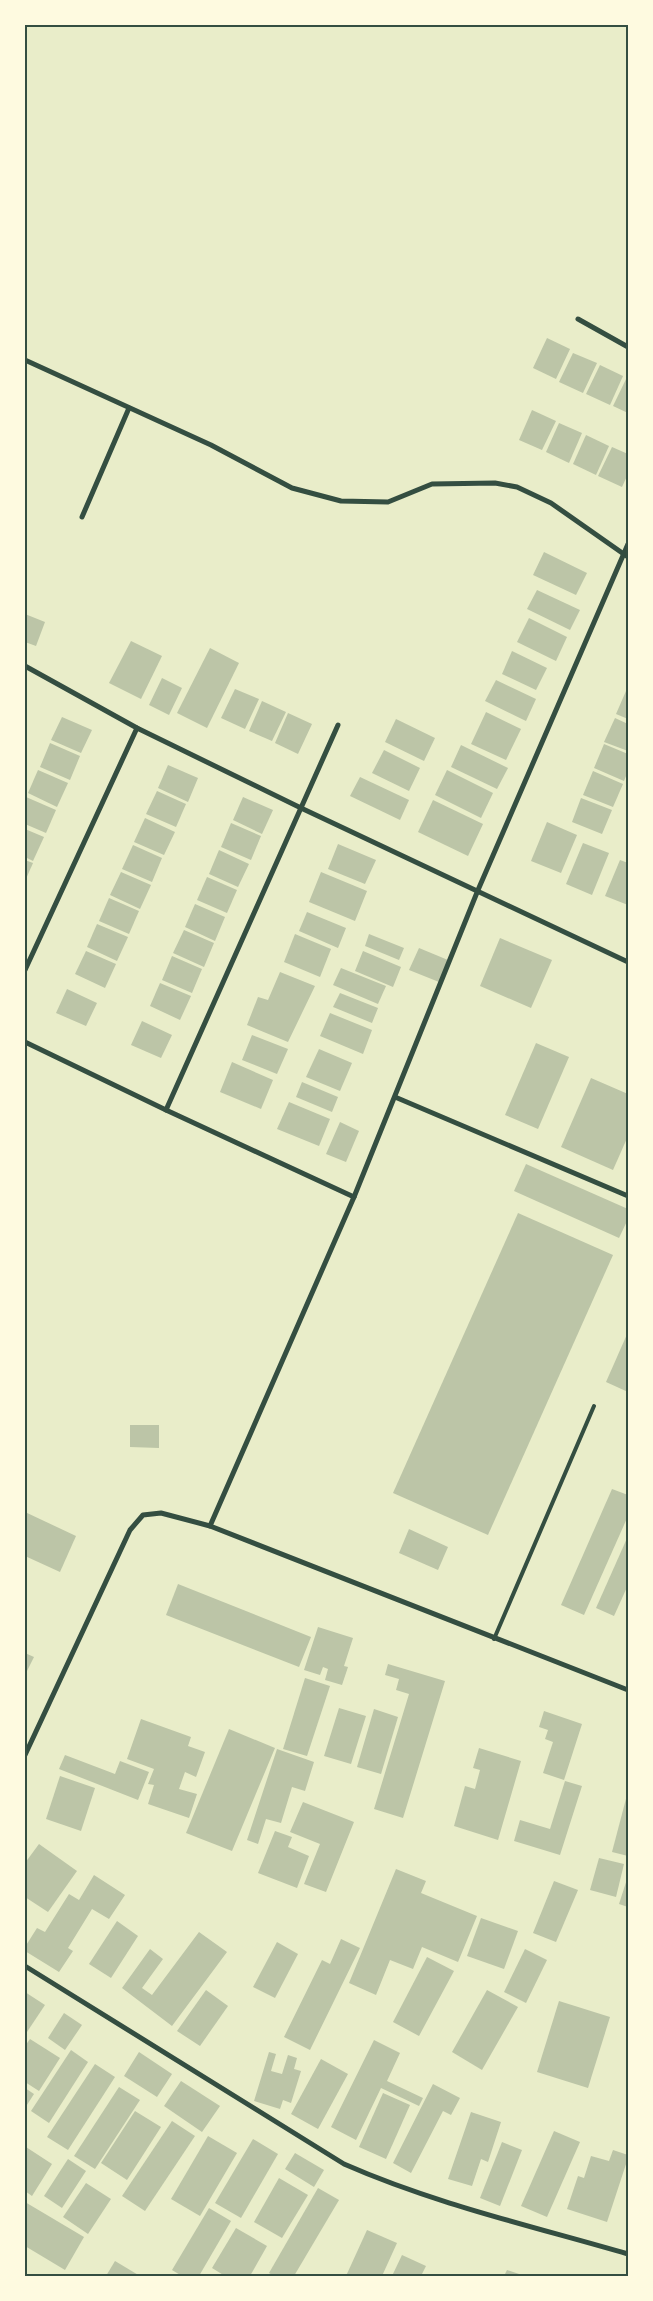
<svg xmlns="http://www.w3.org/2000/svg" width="653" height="2301" font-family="'Varela Round',sans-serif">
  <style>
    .building { fill: #bcc5a7 }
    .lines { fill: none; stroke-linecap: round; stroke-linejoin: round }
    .service { stroke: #344e41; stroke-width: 4 }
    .minor { stroke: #344e41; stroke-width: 5 }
    .neatline { fill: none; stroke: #344e41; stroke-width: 2 }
  </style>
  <rect width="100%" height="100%" fill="#e9edc9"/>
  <g class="building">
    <path d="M 547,338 L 570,349 L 556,379 L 533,368 Z"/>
    <path d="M 573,353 L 597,363 L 583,393 L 559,382 Z"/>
    <path d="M 600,365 L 623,376 L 610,405 L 586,394 Z"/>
    <path d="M 628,375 L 628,413 L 613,406 Z"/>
    <path d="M 532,410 L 556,421 L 542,450 L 519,440 Z"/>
    <path d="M 559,423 L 582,433 L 569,463 L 546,452 Z"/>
    <path d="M 586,435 L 609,446 L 596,475 L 573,464 Z"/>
    <path d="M 612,447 L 628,454 L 628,474 L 622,487 L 598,476 Z"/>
    <path d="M 544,552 L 587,573 L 576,595 L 533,575 Z"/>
    <path d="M 537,590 L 580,610 L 570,630 L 527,609 Z"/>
    <path d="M 25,614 L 45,622 L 36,646 L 25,642 Z"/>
    <path d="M 529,618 L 567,637 L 556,661 L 517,642 Z"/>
    <path d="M 131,641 L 162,656 L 141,699 L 109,683 Z"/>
    <path d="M 210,648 L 239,663 L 207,728 L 177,713 Z"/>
    <path d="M 512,651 L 547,668 L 536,690 L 502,674 Z"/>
    <path d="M 162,678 L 182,688 L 169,715 L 149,705 Z"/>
    <path d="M 496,680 L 536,699 L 526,721 L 485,701 Z"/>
    <path d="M 235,689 L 259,699 L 245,729 L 221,718 Z"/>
    <path d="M 626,691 L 628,692 L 628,719 L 616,714 Z"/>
    <path d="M 262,701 L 286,712 L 272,741 L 249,731 Z"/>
    <path d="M 486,712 L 521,729 L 506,760 L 471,744 Z"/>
    <path d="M 288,713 L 312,724 L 298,754 L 275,743 Z"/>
    <path d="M 62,717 L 92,730 L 81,753 L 51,740 Z"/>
    <path d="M 615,718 L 628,724 L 628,751 L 604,742 Z"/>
    <path d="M 396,719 L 435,738 L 424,761 L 385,742 Z"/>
    <path d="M 50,743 L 80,756 L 70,780 L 40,767 Z"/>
    <path d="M 604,744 L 628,754 L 628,771 L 624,781 L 594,768 Z"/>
    <path d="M 461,745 L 508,768 L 497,789 L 451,767 Z"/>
    <path d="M 384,750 L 420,768 L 409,791 L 372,773 Z"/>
    <path d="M 168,765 L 198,778 L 188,802 L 158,788 Z"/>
    <path d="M 38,770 L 68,783 L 57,807 L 28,793 Z"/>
    <path d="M 447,770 L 493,793 L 481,818 L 435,795 Z"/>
    <path d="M 593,771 L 623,784 L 613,807 L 583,795 Z"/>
    <path d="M 360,777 L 409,800 L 400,820 L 350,796 Z"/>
    <path d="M 157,791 L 186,804 L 176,827 L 146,814 Z"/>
    <path d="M 26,797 L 56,810 L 46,833 L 25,824 Z"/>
    <path d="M 243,797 L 273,810 L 262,834 L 233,820 Z"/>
    <path d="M 581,798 L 612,810 L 602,834 L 572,822 Z"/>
    <path d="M 433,800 L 483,824 L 468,856 L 418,832 Z"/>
    <path d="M 145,818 L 175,832 L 164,855 L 134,842 Z"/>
    <path d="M 547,822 L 577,835 L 561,873 L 531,861 Z"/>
    <path d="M 231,823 L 261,836 L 251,860 L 221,847 Z"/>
    <path d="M 25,829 L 44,837 L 33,861 L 25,857 Z"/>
    <path d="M 583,843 L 609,853 L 592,895 L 566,884 Z"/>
    <path d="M 338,844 L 376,860 L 365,884 L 328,869 Z"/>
    <path d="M 133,845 L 162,858 L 152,882 L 122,869 Z"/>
    <path d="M 219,850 L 249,864 L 238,887 L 209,874 Z"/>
    <path d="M 25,860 L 33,863 L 25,881 Z"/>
    <path d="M 620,860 L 628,863 L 628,905 L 605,896 Z"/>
    <path d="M 121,872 L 151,885 L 140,909 L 110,895 Z"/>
    <path d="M 321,872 L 367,891 L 355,921 L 309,902 Z"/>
    <path d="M 207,877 L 237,890 L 227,913 L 197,900 Z"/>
    <path d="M 109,898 L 139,911 L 129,934 L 99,921 Z"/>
    <path d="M 195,904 L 225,917 L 215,941 L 185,927 Z"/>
    <path d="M 307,912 L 346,928 L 338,948 L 299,931 Z"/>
    <path d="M 97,924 L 128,937 L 117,961 L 87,947 Z"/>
    <path d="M 184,930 L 214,943 L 204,967 L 173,953 Z"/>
    <path d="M 295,934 L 331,949 L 320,977 L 284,962 Z"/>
    <path d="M 369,934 L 404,948 L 399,960 L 365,946 Z"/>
    <path d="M 500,938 L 552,960 L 531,1008 L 480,986 Z"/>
    <path d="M 419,948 L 448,960 L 439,982 L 409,970 Z"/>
    <path d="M 86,951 L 116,964 L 105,988 L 75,974 Z"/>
    <path d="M 363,951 L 401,967 L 393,987 L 355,971 Z"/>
    <path d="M 172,956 L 202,969 L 192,993 L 162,980 Z"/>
    <path d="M 341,968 L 386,986 L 378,1004 L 333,985 Z"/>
    <path d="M 280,972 L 315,986 L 288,1042 L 247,1025 L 258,997 L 268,1000 Z"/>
    <path d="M 160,983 L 191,996 L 180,1020 L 150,1006 Z"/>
    <path d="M 67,989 L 97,1003 L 86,1026 L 56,1013 Z"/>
    <path d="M 340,993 L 378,1008 L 372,1023 L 333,1007 Z"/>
    <path d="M 330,1013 L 372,1030 L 363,1054 L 320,1036 Z"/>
    <path d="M 142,1021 L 172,1035 L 161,1058 L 131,1045 Z"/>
    <path d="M 252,1035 L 288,1049 L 277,1074 L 242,1060 Z"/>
    <path d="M 536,1043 L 569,1057 L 538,1129 L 505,1115 Z"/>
    <path d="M 319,1049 L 352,1063 L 340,1091 L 306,1077 Z"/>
    <path d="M 232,1062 L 273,1080 L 261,1109 L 220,1092 Z"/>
    <path d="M 591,1078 L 628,1094 L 628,1136 L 613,1170 L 561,1147 Z"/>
    <path d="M 302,1082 L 338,1097 L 332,1112 L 296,1097 Z"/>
    <path d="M 289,1102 L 330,1119 L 319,1146 L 277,1129 Z"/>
    <path d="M 340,1122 L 359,1131 L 346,1162 L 326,1154 Z"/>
    <path d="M 526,1164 L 628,1209 L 628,1219 L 619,1238 L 514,1191 Z"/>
    <path d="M 518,1213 L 613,1255 L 488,1535 L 393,1493 Z"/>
    <path d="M 628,1332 L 628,1392 L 606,1382 Z"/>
    <path d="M 130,1425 L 159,1425 L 159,1448 L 130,1447 Z"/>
    <path d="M 612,1489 L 628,1495 L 628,1516 L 584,1615 L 561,1605 Z"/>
    <path d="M 25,1512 L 76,1536 L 60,1572 L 25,1556 Z"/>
    <path d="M 409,1529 L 448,1547 L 438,1570 L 399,1553 Z"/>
    <path d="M 628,1536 L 628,1585 L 614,1616 L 596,1608 Z"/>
    <path d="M 178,1584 L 311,1637 L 299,1667 L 166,1615 Z"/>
    <path d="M 318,1627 L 353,1638 L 344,1666 L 348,1667 L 342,1685 L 325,1680 L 328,1669 L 323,1667 L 320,1675 L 304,1670 Z"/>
    <path d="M 25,1653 L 34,1657 L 25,1675 Z"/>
    <path d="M 388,1664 L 445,1681 L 403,1818 L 374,1809 L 409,1694 L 396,1690 L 399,1679 L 385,1675 Z"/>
    <path d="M 305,1678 L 330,1686 L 307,1756 L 283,1749 Z"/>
    <path d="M 339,1708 L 366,1716 L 351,1764 L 324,1756 Z"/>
    <path d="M 374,1709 L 398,1717 L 381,1774 L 357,1767 Z"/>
    <path d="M 544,1711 L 582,1724 L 564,1780 L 543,1773 L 553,1742 L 545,1739 L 548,1730 L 539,1727 Z"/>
    <path d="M 141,1719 L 191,1737 L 188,1746 L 205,1752 L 196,1777 L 185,1772 L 179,1789 L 197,1794 L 189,1818 L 148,1804 L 154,1785 L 148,1784 L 154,1769 L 127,1759 Z"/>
    <path d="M 229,1729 L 275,1748 L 232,1851 L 186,1833 Z"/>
    <path d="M 479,1748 L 521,1761 L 498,1840 L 454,1826 L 465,1786 L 475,1789 L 480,1770 L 473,1768 Z"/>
    <path d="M 277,1749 L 314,1762 L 305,1791 L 292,1787 L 281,1823 L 266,1819 L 258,1844 L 247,1840 Z"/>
    <path d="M 65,1755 L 115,1774 L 120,1761 L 149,1772 L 138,1800 L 59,1769 Z"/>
    <path d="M 60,1776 L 95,1788 L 81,1831 L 46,1819 Z"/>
    <path d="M 565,1781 L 582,1786 L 560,1855 L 514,1841 L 520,1820 L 550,1829 Z"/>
    <path d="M 627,1795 L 628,1795 L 628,1856 L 612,1852 Z"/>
    <path d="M 303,1802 L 354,1822 L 326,1892 L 304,1884 L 320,1844 L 290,1832 Z"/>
    <path d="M 275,1831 L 292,1837 L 288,1847 L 309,1856 L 297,1888 L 258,1873 Z"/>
    <path d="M 39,1844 L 77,1871 L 48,1912 L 25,1897 L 25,1863 Z"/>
    <path d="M 599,1858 L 624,1864 L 616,1897 L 590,1890 Z"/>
    <path d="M 396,1869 L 426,1881 L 421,1893 L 477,1916 L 458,1962 L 422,1947 L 413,1969 L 390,1960 L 376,1995 L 349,1983 Z"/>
    <path d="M 94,1875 L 125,1895 L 109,1919 L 92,1909 L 68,1948 L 73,1951 L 59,1972 L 25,1951 L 25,1947 L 37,1928 L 45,1932 L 69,1894 L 79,1900 Z"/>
    <path d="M 628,1876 L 628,1907 L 619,1904 Z"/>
    <path d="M 554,1881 L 578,1890 L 556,1942 L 533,1933 Z"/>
    <path d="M 481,1918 L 518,1931 L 504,1969 L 467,1956 Z"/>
    <path d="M 117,1921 L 138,1936 L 111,1978 L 89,1964 Z"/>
    <path d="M 199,1932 L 227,1952 L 172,2026 L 122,1988 L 150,1949 L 163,1959 L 142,1988 L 152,1995 Z"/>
    <path d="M 341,1939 L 360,1948 L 310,2050 L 284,2037 L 322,1960 L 330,1964 Z"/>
    <path d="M 277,1942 L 298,1954 L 275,1998 L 253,1987 Z"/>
    <path d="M 525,1949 L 547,1960 L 526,2003 L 504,1992 Z"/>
    <path d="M 427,1957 L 454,1971 L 419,2036 L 393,2022 Z"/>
    <path d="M 206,1990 L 228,2006 L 200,2046 L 177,2031 Z"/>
    <path d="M 487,1990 L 518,2007 L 482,2070 L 452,2052 Z"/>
    <path d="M 25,1992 L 45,2005 L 25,2035 Z"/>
    <path d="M 559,2001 L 610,2017 L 588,2088 L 537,2072 Z"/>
    <path d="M 64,2013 L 82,2025 L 65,2050 L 48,2038 Z"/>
    <path d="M 30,2039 L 60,2058 L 39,2091 L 25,2082 L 25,2046 Z"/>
    <path d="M 374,2040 L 400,2053 L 387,2081 L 423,2098 L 419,2106 L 381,2088 L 356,2140 L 331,2127 Z"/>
    <path d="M 71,2050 L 88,2062 L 49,2123 L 31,2111 Z"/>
    <path d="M 139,2052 L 172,2074 L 157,2097 L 124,2076 Z"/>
    <path d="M 269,2052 L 276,2054 L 271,2071 L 282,2074 L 288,2055 L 297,2058 L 294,2069 L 301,2071 L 291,2103 L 283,2100 L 280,2109 L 254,2101 Z"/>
    <path d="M 321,2059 L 348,2074 L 318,2129 L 291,2114 Z"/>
    <path d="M 95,2064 L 115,2077 L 68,2150 L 47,2137 Z"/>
    <path d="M 181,2081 L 220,2106 L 202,2132 L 164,2106 Z"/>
    <path d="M 433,2084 L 460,2098 L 451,2115 L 443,2111 L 411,2173 L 393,2163 Z"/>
    <path d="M 119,2087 L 140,2100 L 95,2169 L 74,2156 Z"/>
    <path d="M 25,2088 L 34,2094 L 25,2108 Z"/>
    <path d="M 383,2093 L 410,2105 L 386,2159 L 359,2147 Z"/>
    <path d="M 135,2111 L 161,2127 L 127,2180 L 101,2163 Z"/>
    <path d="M 471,2112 L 501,2122 L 488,2162 L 481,2159 L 472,2186 L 448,2179 Z"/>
    <path d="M 172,2121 L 195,2136 L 145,2211 L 122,2196 Z"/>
    <path d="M 554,2131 L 580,2142 L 547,2217 L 521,2206 Z"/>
    <path d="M 208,2136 L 237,2153 L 200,2216 L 171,2199 Z"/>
    <path d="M 253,2139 L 278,2154 L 241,2218 L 215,2203 Z"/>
    <path d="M 502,2142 L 522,2150 L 500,2206 L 480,2198 Z"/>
    <path d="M 26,2147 L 52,2164 L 32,2196 L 25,2191 Z"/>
    <path d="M 613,2150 L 628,2155 L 628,2158 L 607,2222 L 567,2209 L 578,2176 L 584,2178 L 591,2156 L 609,2161 Z"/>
    <path d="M 295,2153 L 324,2170 L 314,2187 L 285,2169 Z"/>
    <path d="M 68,2159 L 86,2171 L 62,2208 L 44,2196 Z"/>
    <path d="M 279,2178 L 308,2195 L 282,2238 L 254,2222 Z"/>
    <path d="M 86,2183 L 111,2199 L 88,2234 L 63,2217 Z"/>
    <path d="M 318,2188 L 339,2200 L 294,2276 L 274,2276 L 269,2273 Z"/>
    <path d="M 25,2202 L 84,2237 L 65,2270 L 25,2246 Z"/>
    <path d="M 209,2208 L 231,2221 L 199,2276 L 182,2276 L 172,2270 Z"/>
    <path d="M 236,2228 L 267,2246 L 250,2276 L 225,2276 L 212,2268 Z"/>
    <path d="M 367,2230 L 397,2243 L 382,2276 L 346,2276 Z"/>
    <path d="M 402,2255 L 426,2266 L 421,2276 L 392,2276 Z"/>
    <path d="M 115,2261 L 140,2276 L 106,2276 Z"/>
    <path d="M 507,2270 L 525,2276 L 504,2276 Z"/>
  </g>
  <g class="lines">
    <path class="service" d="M 494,1639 L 594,1406"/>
    <g class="minor">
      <path d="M 578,319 L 628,347"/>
      <path d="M 25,360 L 211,445 L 292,488 L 341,501 L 388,502 L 432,484 L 495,483 L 517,487 L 551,503 L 628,557"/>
      <path d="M 82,517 L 129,408"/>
      <path d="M 25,666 L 137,728 L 301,808 L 628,962"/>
      <path d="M 25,970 L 137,728"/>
      <path d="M 25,1042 L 166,1110 L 354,1197"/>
      <path d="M 395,1097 L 628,1196"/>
      <path d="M 166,1110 L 338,725"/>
      <path d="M 210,1526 L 354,1197 L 478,890 L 628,544"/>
      <path d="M 25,1755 L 130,1530 L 143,1515 L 161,1513 L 210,1526 L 628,1690"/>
      <path d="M 25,1966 L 344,2164 C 435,2204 532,2226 628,2254"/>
    </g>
  </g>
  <rect width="653" height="2301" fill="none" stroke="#fefae0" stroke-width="52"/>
  <rect x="26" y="26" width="601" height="2249" class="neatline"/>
</svg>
